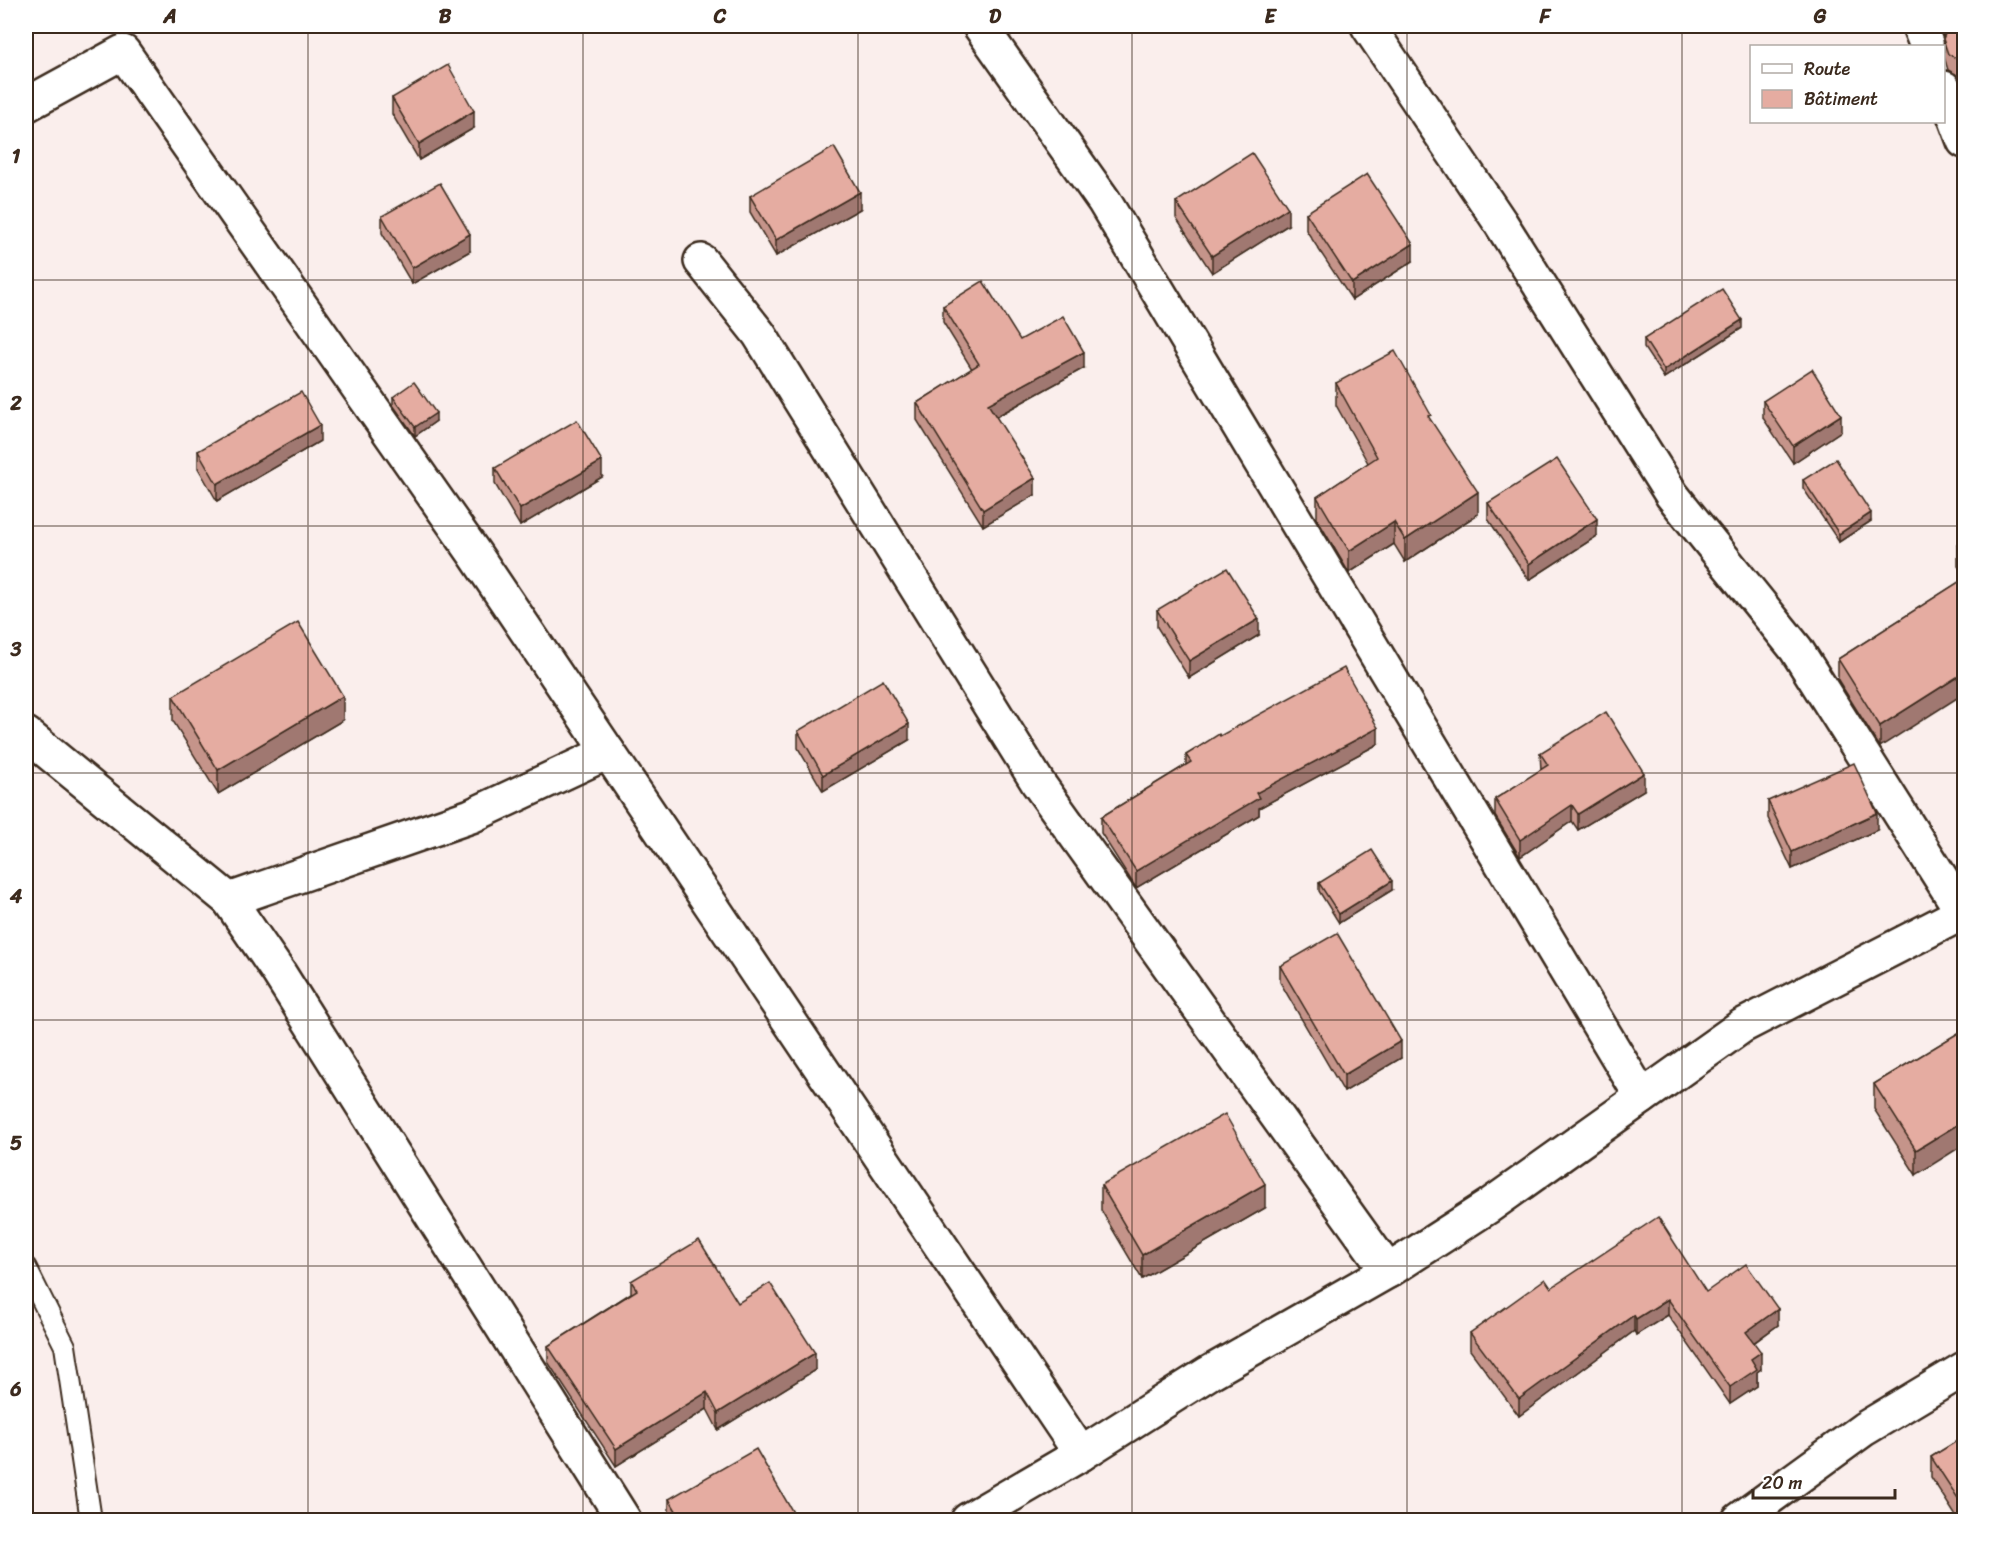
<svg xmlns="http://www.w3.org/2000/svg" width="1990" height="1546" font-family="Sriracha,sans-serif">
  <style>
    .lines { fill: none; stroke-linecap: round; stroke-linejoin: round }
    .lane-casing { stroke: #3b2a1e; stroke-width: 24 }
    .street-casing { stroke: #3b2a1e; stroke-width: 38 }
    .path { stroke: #3b2a1e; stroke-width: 4; stroke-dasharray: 1.5 4.5; stroke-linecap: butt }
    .lane { stroke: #fff; stroke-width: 20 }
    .street { stroke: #fff; stroke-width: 33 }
    .wall { fill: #c5948a; stroke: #3b2a1e; stroke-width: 1.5 }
    .shaded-wall { fill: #a07871; stroke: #3b2a1e; stroke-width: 1.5 }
    .building { fill: #e5aca1; stroke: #3b2a1e; stroke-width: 1.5 }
    .grid { fill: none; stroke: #3b2a1e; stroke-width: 1.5; stroke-opacity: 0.55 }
    .neatline { fill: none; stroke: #3b2a1e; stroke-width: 2 }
    .grid-label { font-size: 20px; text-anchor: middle; font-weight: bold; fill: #3b2a1e }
  </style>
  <rect width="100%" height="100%" fill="#faeeec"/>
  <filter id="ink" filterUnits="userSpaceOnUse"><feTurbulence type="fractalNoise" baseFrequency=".0167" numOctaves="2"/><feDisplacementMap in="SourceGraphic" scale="12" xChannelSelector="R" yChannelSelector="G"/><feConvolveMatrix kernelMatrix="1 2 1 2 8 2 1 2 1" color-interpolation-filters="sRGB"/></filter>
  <g filter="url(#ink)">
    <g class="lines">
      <g class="lane-casing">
        <path id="lane" d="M 26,1268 L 65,1346 L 91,1520"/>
      </g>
      <g class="street-casing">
        <g id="street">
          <path d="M 980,26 L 1104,201 L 1642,1097"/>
          <path d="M 1368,26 L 1500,222 L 1672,495 L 1796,649 L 1963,913"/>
          <path d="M 1919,26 L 1927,46"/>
          <path d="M 1944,88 L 1964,141"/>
          <path d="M 26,105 L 123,52 L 474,553 L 1081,1454"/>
          <path d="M 701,261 L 759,334 L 1038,783 L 1388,1271"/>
          <path d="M 26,734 L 229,900 L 279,973 L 624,1520"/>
          <path d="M 229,900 L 471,816 L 608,752"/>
          <path d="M 968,1520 L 1081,1454 L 1209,1373 L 1388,1271 L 1489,1206 L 1742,1026 L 1964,912"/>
          <path d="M 1739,1520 L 1864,1429 L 1964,1369"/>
        </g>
      </g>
      <path class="path" d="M 161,32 L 174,26"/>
      <use href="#lane" class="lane"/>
      <use href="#street" class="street"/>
    </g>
    <g class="wall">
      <path d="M 1938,26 L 1965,26 L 1965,89 L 1962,81 L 1956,74 L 1948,70 L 1944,57 L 1944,46 L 1943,46 L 1944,37 Z"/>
      <path d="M 392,98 L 474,128 L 419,160 L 392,114 Z"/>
      <path d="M 750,196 L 860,209 L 776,256 L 750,212 Z"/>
      <path d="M 1176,202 L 1288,225 L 1212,273 L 1176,218 Z"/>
      <path d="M 1306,213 L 1413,261 L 1352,300 L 1306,230 Z"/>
      <path d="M 382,216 L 470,251 L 412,284 L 382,233 Z"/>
      <path d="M 943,306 L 1084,368 L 996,417 L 1035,495 L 983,526 L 917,420 L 917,403 L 972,369 L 943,322 Z"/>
      <path d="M 1742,328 L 1664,378 L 1644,348 L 1644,339 Z"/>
      <path d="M 1336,383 L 1431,421 L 1478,514 L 1405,562 L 1394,544 L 1349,573 L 1317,519 L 1317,497 L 1368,463 L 1336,405 Z"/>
      <path d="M 393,397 L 436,421 L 415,436 L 393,405 Z"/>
      <path d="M 1763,401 L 1841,431 L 1793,463 L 1763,418 Z"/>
      <path d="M 320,441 L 217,501 L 198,468 L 198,451 Z"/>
      <path d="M 495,468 L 602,477 L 520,526 L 495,484 Z"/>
      <path d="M 1803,480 L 1871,521 L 1839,542 L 1803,488 Z"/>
      <path d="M 1488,503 L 1597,536 L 1529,580 L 1488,519 Z"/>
      <path d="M 1965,541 L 1965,576 L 1958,566 L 1958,545 Z"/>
      <path d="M 1965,578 L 1880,747 L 1838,680 L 1838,659 Z"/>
      <path d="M 1157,610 L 1259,635 L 1189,678 L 1157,627 Z"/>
      <path d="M 173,696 L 343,720 L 218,794 L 173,721 Z"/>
      <path d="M 798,731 L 909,740 L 823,791 L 798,748 Z"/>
      <path d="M 1220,736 L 1378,744 L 1259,808 L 1259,815 L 1136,888 L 1101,833 L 1101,817 L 1186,765 L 1186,755 Z"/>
      <path d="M 1540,753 L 1644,790 L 1578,830 L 1572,821 L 1520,857 L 1495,816 L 1495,799 L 1541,770 Z"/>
      <path d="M 1768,801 L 1877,830 L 1792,869 L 1768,818 Z"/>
      <path d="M 1319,883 L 1392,890 L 1339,923 L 1319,891 Z"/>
      <path d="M 1280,966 L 1401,1058 L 1344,1092 L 1280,982 Z"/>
      <path d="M 1965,1029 L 1916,1175 L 1874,1109 L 1874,1084 Z"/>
      <path d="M 1101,1185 L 1265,1208 L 1142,1279 L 1101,1210 Z"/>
      <path d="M 631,1281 L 738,1303 L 815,1370 L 718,1430 L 707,1409 L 616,1466 L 548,1362 L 548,1346 L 631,1293 Z"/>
      <path d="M 1551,1288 L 1706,1292 L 1778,1325 L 1754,1343 L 1761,1369 L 1757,1372 L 1757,1386 L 1730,1404 L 1668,1315 L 1636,1335 L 1634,1331 L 1519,1416 L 1470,1350 L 1470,1333 Z"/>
      <path d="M 1965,1436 L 1965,1521 L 1959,1521 L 1931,1477 L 1931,1457 Z"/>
      <path d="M 669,1499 L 798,1521 L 672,1521 L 669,1516 Z"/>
    </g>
    <g class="shaded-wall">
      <path d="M 474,111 L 474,128 L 419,160 L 419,144 Z"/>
      <path d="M 860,192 L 860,209 L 776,256 L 776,240 Z"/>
      <path d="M 1288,208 L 1288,225 L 1212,273 L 1212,256 Z"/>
      <path d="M 470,234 L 470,251 L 412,284 L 412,268 Z"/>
      <path d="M 1413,244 L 1413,261 L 1352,300 L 1352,283 Z"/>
      <path d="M 1742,320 L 1742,328 L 1664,378 L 1664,370 Z"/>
      <path d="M 1084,352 L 1084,368 L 988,421 L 988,404 Z"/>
      <path d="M 436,413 L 436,421 L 415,436 L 415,427 Z"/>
      <path d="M 1841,415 L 1841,431 L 1793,463 L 1793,446 Z"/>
      <path d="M 320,425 L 320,441 L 217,501 L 217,484 Z"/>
      <path d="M 602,461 L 602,477 L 520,526 L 520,509 Z"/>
      <path d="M 1035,478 L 1035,495 L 983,526 L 983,510 Z"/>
      <path d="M 1478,492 L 1478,514 L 1405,562 L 1405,540 Z"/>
      <path d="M 1871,513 L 1871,521 L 1839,542 L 1839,534 Z"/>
      <path d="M 1597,519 L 1597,536 L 1529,580 L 1529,564 Z"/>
      <path d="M 1394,522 L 1394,544 L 1349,573 L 1349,551 Z"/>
      <path d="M 1259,619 L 1259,635 L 1189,678 L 1189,661 Z"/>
      <path d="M 1965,672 L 1965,693 L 1880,747 L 1880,726 Z"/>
      <path d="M 343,696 L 343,720 L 218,794 L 218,770 Z"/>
      <path d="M 909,724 L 909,740 L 823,791 L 823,775 Z"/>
      <path d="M 1378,728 L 1378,744 L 1259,808 L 1259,815 L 1136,888 L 1136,871 L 1256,793 Z"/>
      <path d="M 1644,773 L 1644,790 L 1578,830 L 1578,814 Z"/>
      <path d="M 1572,805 L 1572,821 L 1520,857 L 1520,840 Z"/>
      <path d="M 1877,813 L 1877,830 L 1792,869 L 1792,852 Z"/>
      <path d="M 1392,881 L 1392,890 L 1339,923 L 1339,914 Z"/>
      <path d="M 1401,1041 L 1401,1058 L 1344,1092 L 1344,1075 Z"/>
      <path d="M 1965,1120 L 1965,1144 L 1916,1175 L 1916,1150 Z"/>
      <path d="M 1265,1184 L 1265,1208 L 1142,1279 L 1142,1255 Z"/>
      <path d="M 1668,1299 L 1668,1315 L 1636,1335 L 1636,1319 Z"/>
      <path d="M 1778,1309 L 1778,1325 L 1746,1348 L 1746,1332 Z"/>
      <path d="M 1634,1315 L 1634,1331 L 1519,1416 L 1519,1399 Z"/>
      <path d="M 1761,1352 L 1761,1369 L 1757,1372 L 1757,1386 L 1730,1404 L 1730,1387 L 1751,1359 Z"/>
      <path d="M 815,1353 L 815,1370 L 718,1430 L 718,1413 Z"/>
      <path d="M 707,1392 L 707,1409 L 616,1466 L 616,1449 Z"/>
    </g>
    <g class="building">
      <path d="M 1945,26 L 1965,26 L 1965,73 L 1962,65 L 1956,58 L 1948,54 L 1943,39 L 1946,32 Z"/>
      <path d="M 448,65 L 474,111 L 419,144 L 392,98 Z"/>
      <path d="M 834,147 L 860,192 L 776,240 L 750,196 Z"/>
      <path d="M 1252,153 L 1288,208 L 1212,256 L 1176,202 Z"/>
      <path d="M 1367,174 L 1413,244 L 1352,283 L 1306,213 Z"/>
      <path d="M 440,183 L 470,234 L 412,268 L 382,216 Z"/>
      <path d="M 983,281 L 1020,340 L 1063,316 L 1084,352 L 988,404 L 1035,478 L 983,510 L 917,403 L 979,364 L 943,306 Z"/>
      <path d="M 1722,289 L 1742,320 L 1664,370 L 1644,339 Z"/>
      <path d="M 1395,351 L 1431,415 L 1428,416 L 1478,492 L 1405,540 L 1394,522 L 1349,551 L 1317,497 L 1377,457 L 1336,383 Z"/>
      <path d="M 1812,369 L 1841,415 L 1793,446 L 1763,401 Z"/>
      <path d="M 414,382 L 436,413 L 415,427 L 393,397 Z"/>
      <path d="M 301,392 L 320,425 L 217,484 L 198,451 Z"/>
      <path d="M 577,420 L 602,461 L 520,509 L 495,468 Z"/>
      <path d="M 1557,459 L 1597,519 L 1529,564 L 1488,503 Z"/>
      <path d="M 1836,459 L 1871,513 L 1839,534 L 1803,480 Z"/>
      <path d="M 1965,541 L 1965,556 L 1958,545 Z"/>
      <path d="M 1227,568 L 1259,619 L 1189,661 L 1157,610 Z"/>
      <path d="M 1965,578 L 1965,672 L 1880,726 L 1838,659 Z"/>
      <path d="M 298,622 L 343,696 L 218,770 L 173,696 Z"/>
      <path d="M 1344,668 L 1378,728 L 1256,793 L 1259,798 L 1136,871 L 1101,817 L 1191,762 L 1186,755 L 1219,734 L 1220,736 Z"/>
      <path d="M 883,680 L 909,724 L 823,775 L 798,731 Z"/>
      <path d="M 1606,712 L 1644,773 L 1578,814 L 1572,805 L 1520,840 L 1495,799 L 1548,765 L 1540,753 Z"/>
      <path d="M 1854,763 L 1877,813 L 1792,852 L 1768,801 Z"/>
      <path d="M 1372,850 L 1392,881 L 1339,914 L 1319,883 Z"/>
      <path d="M 1337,933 L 1401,1041 L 1344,1075 L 1280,966 Z"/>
      <path d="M 1965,1029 L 1965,1120 L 1916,1150 L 1874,1084 Z"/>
      <path d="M 1225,1114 L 1265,1184 L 1142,1255 L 1101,1185 Z"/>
      <path d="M 1658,1217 L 1706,1292 L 1746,1264 L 1778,1309 L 1746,1332 L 1761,1352 L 1751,1359 L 1757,1369 L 1730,1387 L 1668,1299 L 1636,1319 L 1634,1315 L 1519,1399 L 1470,1333 L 1545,1279 L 1551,1288 Z"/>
      <path d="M 699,1240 L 738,1303 L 770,1283 L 815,1353 L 718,1413 L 707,1392 L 616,1449 L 548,1346 L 637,1290 L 631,1281 Z"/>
      <path d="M 1965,1436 L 1965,1509 L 1931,1457 Z"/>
      <path d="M 756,1449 L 798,1521 L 682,1521 L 669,1499 Z"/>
    </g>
  </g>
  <path class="grid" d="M 308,26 L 308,1520M 583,26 L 583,1520M 858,26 L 858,1520M 1132,26 L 1132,1520M 1407,26 L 1407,1520M 1682,26 L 1682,1520M 26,280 L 1964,280M 26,526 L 1964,526M 26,773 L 1964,773M 26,1020 L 1964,1020M 26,1266 L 1964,1266"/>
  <rect width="1990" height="1546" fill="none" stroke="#fff" stroke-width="66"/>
  <rect x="1750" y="45" width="195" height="78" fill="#ffffff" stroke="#b1aaa5" stroke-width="1.5"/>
  <rect x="1762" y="64" width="30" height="9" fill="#ffffff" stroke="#b1aaa5" stroke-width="1.5"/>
  <text x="1804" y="75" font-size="18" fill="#3b2a1e">Route</text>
  <rect x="1762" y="90" width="30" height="18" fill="#e5aca1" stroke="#b1aaa5" stroke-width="1.5"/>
  <text x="1804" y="105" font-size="18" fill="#3b2a1e">Bâtiment</text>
  <path d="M1753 1489v9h142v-9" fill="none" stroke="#3b2a1e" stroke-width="3"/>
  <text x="1762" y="1489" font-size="18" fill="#3b2a1e" stroke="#ffffff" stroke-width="4.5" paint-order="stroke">20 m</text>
  <rect x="33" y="33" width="1924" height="1480" class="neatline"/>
  <g class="grid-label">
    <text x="170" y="23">A</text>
    <text x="445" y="23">B</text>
    <text x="720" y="23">C</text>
    <text x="995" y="23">D</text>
    <text x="1270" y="23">E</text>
    <text x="1545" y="23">F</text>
    <text x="1820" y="23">G</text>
    <text x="16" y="163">1</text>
    <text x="16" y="410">2</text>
    <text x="16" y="656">3</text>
    <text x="16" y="903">4</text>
    <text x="16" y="1150">5</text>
    <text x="16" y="1396">6</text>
  </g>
</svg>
